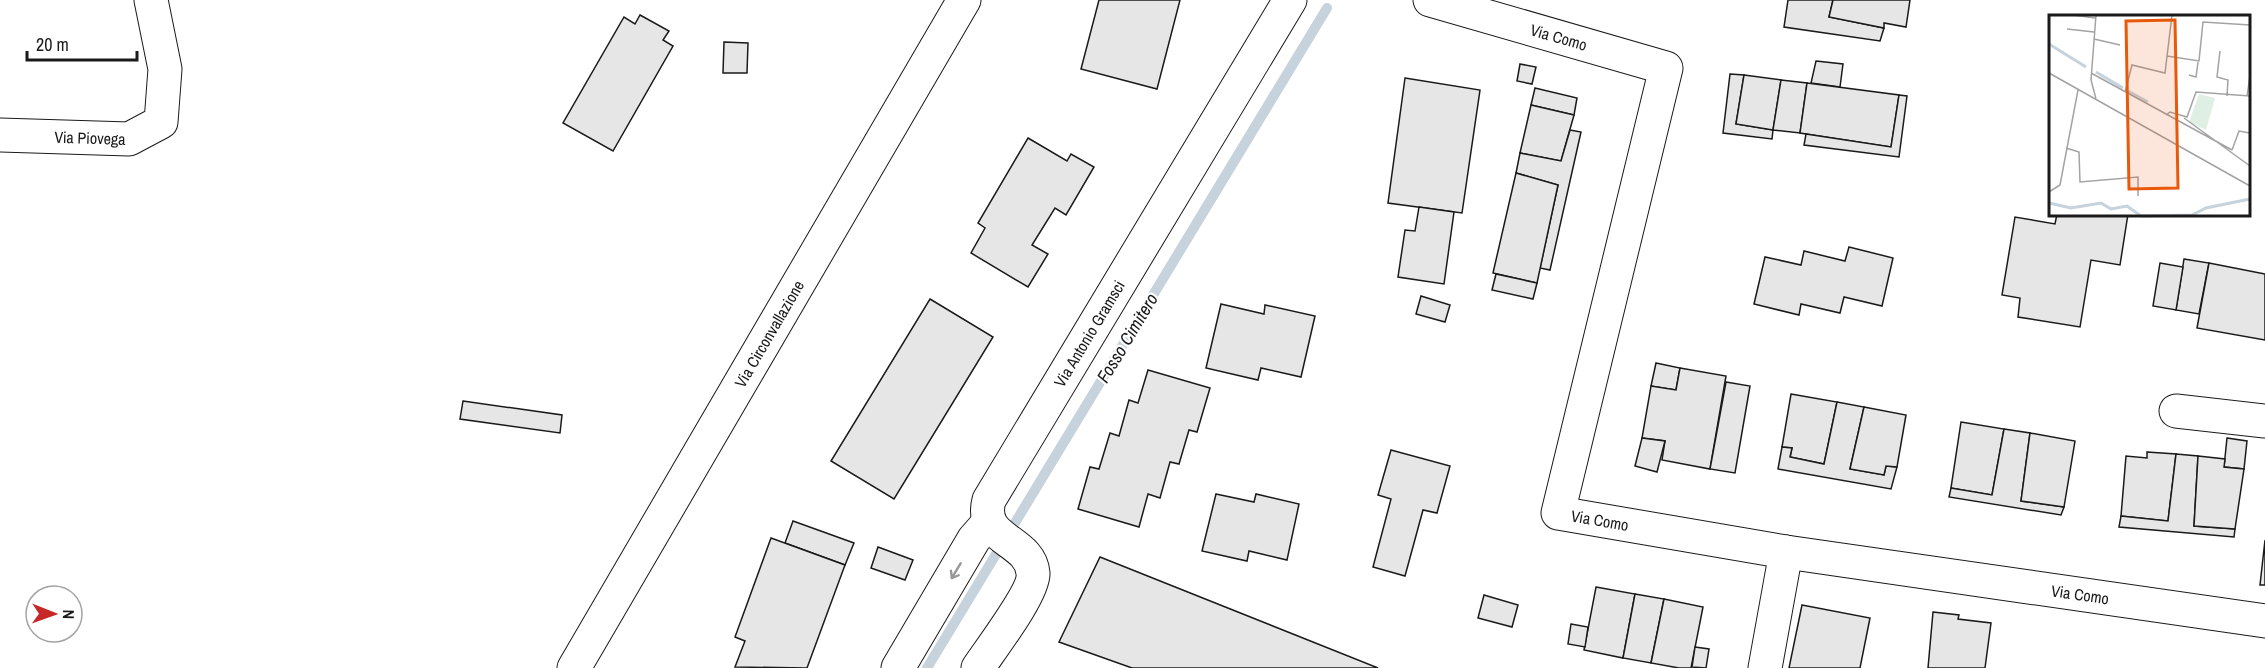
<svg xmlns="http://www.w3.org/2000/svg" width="2265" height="668" font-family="'Archivo Narrow',sans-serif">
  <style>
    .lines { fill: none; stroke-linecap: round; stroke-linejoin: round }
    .stream { stroke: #c6d2dc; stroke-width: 10 }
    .building { fill: #e6e6e6; stroke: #1a1a1a; stroke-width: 1.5 }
    .minor-casing { stroke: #1a1a1a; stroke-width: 35 }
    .secondary-casing { stroke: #1a1a1a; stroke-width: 35 }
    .minor { stroke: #fff; stroke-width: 33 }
    .secondary { stroke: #fff; stroke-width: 33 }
    .oneway { stroke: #989898 }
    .labels { text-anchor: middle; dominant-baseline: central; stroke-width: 4.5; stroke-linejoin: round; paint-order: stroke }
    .street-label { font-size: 16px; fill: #1a1a1a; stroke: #fff }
    .water-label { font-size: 18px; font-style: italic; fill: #1a1a1a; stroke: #fff }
    .inset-river { fill: none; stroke: #c6d2dc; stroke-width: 3 }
    .inset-road { fill: none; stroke: #a3a3a3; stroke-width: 1.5 }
    .view { fill: #e8590c; fill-opacity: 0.15; stroke: #e8590c; stroke-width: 3 }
    .inset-edge { fill: none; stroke: #1a1a1a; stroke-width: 3 }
  </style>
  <rect width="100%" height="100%" fill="#fff"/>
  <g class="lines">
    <path class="stream" d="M 927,668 L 1327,8"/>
  </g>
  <g class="building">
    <path d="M 1099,0 L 1180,0 L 1157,89 L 1081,69 Z"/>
    <path d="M 1788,0 L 1833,0 L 1829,17 L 1884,28 L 1880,41 L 1784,27 Z"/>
    <path d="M 1833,0 L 1910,0 L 1906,27 L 1884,23 L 1884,28 L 1829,17 Z"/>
    <path d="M 640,15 L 669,31 L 663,40 L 673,46 L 613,151 L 563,123 L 624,17 L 635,24 Z"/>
    <path d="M 724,42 L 748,43 L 747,73 L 723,73 Z"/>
    <path d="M 1816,61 L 1843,64 L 1840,87 L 1811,83 Z"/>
    <path d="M 1520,64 L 1536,67 L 1532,84 L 1517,81 Z"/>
    <path d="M 1730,74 L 1744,75 L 1736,124 L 1773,130 L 1772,139 L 1723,133 Z"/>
    <path d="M 1744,75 L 1781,80 L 1773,130 L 1736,124 Z"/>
    <path d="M 1405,78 L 1480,90 L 1462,213 L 1388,203 Z"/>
    <path d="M 1781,80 L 1807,83 L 1800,133 L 1773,130 Z"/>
    <path d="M 1807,83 L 1899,95 L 1891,147 L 1800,133 Z"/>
    <path d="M 1535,88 L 1577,98 L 1574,115 L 1531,105 Z"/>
    <path d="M 1899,95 L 1907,96 L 1899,157 L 1804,145 L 1806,134 L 1891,147 Z"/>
    <path d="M 1531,105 L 1574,115 L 1561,161 L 1520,153 Z"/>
    <path d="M 1570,130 L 1581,132 L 1550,270 L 1540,268 L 1558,185 L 1516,173 L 1520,153 L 1561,161 Z"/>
    <path d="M 1028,138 L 1067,161 L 1071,154 L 1094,167 L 1066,215 L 1055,208 L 1032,245 L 1048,254 L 1028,287 L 971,253 L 985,228 L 978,223 Z"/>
    <path d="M 1516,173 L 1558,185 L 1537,283 L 1493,273 Z"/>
    <path d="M 1419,207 L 1454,212 L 1444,284 L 1398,277 L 1405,230 L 1415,231 Z"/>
    <path d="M 2057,214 L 2128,214 L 2120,265 L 2091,260 L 2080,327 L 2018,317 L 2020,298 L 2002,295 L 2015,217 L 2055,224 Z"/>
    <path d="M 1849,247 L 1893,258 L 1882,306 L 1844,297 L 1840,313 L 1801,304 L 1799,315 L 1754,304 L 1765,257 L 1801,265 L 1804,251 L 1845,261 Z"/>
    <path d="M 2184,259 L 2209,263 L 2199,314 L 2176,310 Z"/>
    <path d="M 2160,263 L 2183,267 L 2176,310 L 2153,306 Z"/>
    <path d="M 2209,263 L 2265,274 L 2265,340 L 2197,328 Z"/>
    <path d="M 1496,274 L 1537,283 L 1533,299 L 1492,290 Z"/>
    <path d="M 1421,296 L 1450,305 L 1445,322 L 1416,314 Z"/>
    <path d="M 930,299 L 993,337 L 894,499 L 831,461 Z"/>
    <path d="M 1221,304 L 1264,314 L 1265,305 L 1315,316 L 1301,377 L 1261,368 L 1258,380 L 1206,368 Z"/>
    <path d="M 1656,363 L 1680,368 L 1676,390 L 1651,386 Z"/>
    <path d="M 1680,368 L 1726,376 L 1710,469 L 1662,460 L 1665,441 L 1642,438 L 1651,386 L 1676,390 Z"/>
    <path d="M 1148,370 L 1210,388 L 1197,432 L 1189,430 L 1179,464 L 1170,462 L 1160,498 L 1148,494 L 1139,527 L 1078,509 L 1090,467 L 1099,469 L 1110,433 L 1119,436 L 1129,400 L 1138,403 Z"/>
    <path d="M 1726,382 L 1750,386 L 1735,473 L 1710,469 Z"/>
    <path d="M 1791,394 L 1837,402 L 1824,464 L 1790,457 L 1792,448 L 1782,447 Z"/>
    <path d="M 463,401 L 562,415 L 560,433 L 460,419 Z"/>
    <path d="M 1837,402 L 1864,407 L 1850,469 L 1884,475 L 1886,466 L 1897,467 L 1891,489 L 1778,469 L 1782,447 L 1792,448 L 1790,457 L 1824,464 Z"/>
    <path d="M 1864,407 L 1906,415 L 1897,467 L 1886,466 L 1884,475 L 1850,469 Z"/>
    <path d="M 1961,422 L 2004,429 L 1992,495 L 1951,488 Z"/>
    <path d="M 2004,429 L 2030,433 L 2021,501 L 2064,507 L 2061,515 L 1949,497 L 1951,488 L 1992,495 Z"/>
    <path d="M 2030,433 L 2075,441 L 2064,507 L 2021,501 Z"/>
    <path d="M 1642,438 L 1665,441 L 1657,472 L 1635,466 Z"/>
    <path d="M 2227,438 L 2247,441 L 2244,469 L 2224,467 Z"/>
    <path d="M 1391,450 L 1450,466 L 1437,513 L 1423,510 L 1405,576 L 1373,567 L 1391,499 L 1378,495 Z"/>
    <path d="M 2147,452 L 2176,454 L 2168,521 L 2121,516 L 2126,456 L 2147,458 Z"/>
    <path d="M 2176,454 L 2198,456 L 2194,526 L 2235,529 L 2234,537 L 2119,527 L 2121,516 L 2168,521 Z"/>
    <path d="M 2198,456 L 2225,459 L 2224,467 L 2244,469 L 2235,529 L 2194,526 Z"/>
    <path d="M 1216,494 L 1254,502 L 1256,494 L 1299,504 L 1287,560 L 1249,551 L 1247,561 L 1202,551 Z"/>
    <path d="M 793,521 L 854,543 L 845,565 L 785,543 Z"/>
    <path d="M 771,538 L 845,565 L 807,668 L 735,667 L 745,641 L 735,637 Z"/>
    <path d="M 2265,540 L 2265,585 L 2260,585 Z"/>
    <path d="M 878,547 L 913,560 L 905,580 L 871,568 Z"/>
    <path d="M 1100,557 L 1378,668 L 1132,668 L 1059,642 Z"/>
    <path d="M 1596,587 L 1635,594 L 1623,658 L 1584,650 Z"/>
    <path d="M 1635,594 L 1664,599 L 1651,663 L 1623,658 Z"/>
    <path d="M 1484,595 L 1518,605 L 1512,627 L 1478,618 Z"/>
    <path d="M 1664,599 L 1703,607 L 1691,668 L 1679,668 L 1651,663 Z"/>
    <path d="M 1802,605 L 1870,618 L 1860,668 L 1789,668 Z"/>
    <path d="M 1933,612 L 1959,615 L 1958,619 L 1991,623 L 1985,668 L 1928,668 Z"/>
    <path d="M 1571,624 L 1588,627 L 1585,647 L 1568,644 Z"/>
    <path d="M 1695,647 L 1709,649 L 1706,668 L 1692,667 Z"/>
  </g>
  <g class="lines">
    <g class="minor-casing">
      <g id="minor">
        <path id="s1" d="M 1430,0 L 1666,68 L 1558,513 L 1786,552 L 2265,621"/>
        <path id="s2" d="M 0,135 L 129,139 L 161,122 L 165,69 L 151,0"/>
        <path d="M 2176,411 L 2265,421"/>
        <path d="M 898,668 L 974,539 L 989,522"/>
        <path id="s3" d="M 978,668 C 990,650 1035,591 1033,573 C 1030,539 978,541 989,500 L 1290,0"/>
        <path d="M 1765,668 L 1786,552"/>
      </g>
    </g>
    <g class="secondary-casing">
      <g id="secondary">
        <path id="s4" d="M 574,668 L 964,0"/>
      </g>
    </g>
    <use href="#minor" class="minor"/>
    <use href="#secondary" class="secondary"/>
  </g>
  <defs><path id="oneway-shaft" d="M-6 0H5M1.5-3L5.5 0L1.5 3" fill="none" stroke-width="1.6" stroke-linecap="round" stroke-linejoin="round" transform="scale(1.5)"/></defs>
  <use class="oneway" href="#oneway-shaft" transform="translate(956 571) rotate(121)"/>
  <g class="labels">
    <g class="street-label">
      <text stroke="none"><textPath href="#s1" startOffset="134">Via Como</textPath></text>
      <text stroke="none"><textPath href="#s2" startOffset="90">Via Piovega</textPath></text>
      <text stroke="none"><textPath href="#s4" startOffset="387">Via Circonvallazione</textPath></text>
      <text stroke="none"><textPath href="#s3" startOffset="396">Via Antonio Gramsci</textPath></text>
      <text stroke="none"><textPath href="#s1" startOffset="746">Via Como</textPath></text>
      <text stroke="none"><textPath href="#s1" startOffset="1232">Via Como</textPath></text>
    </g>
    <g class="water-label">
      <text transform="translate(1127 338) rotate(-59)">Fosso Cimitero</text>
    </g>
  </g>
  <g transform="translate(2049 15)">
    <rect width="201" height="201" fill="#fff"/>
    <path d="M 150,79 L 166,83 L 157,115 L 140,107 Z" fill="#e0efe3"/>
    <path class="inset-river" d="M 0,29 L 37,52M 47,57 L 74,73M 79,76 L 99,87M 0,188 L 22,193 L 52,188 L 62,194 L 78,191 L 92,201 L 143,200 L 157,193 L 201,184"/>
    <path class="inset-road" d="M 24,0 L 46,3M 47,0 L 42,65 L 47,84M 18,14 L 45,17M 45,24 L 71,30M 171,36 L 168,62 L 179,65 L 178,81M 118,41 L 150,46 L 154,7 L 201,10M 0,58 L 201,171M 42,58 L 183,135M 140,60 L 147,62 L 149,47M 76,77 L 83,50 L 116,58 L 123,0M 198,81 L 201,61M 117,100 L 121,97 L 138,102 L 147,77 L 201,81M 135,103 L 201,151M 17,133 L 30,137 L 31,167 L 89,162 L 89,181M 183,135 L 190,116 L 201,118M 0,177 L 11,170 L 29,75"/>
    <path class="view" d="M 126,5 L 129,173 L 80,174 L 77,6 Z"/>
    <rect width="201" height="201" class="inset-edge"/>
  </g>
  <g transform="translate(54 614) rotate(91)"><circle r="28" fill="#ffffff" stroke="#a3a3a3" stroke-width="1.5"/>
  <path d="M0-4.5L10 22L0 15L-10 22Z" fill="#c62828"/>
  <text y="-9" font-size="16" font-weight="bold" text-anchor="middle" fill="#1a1a1a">N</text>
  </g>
  <path d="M27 51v9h110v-9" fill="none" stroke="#1a1a1a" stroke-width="3"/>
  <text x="36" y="51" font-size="18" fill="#1a1a1a" stroke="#ffffff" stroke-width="4.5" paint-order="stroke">20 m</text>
</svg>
